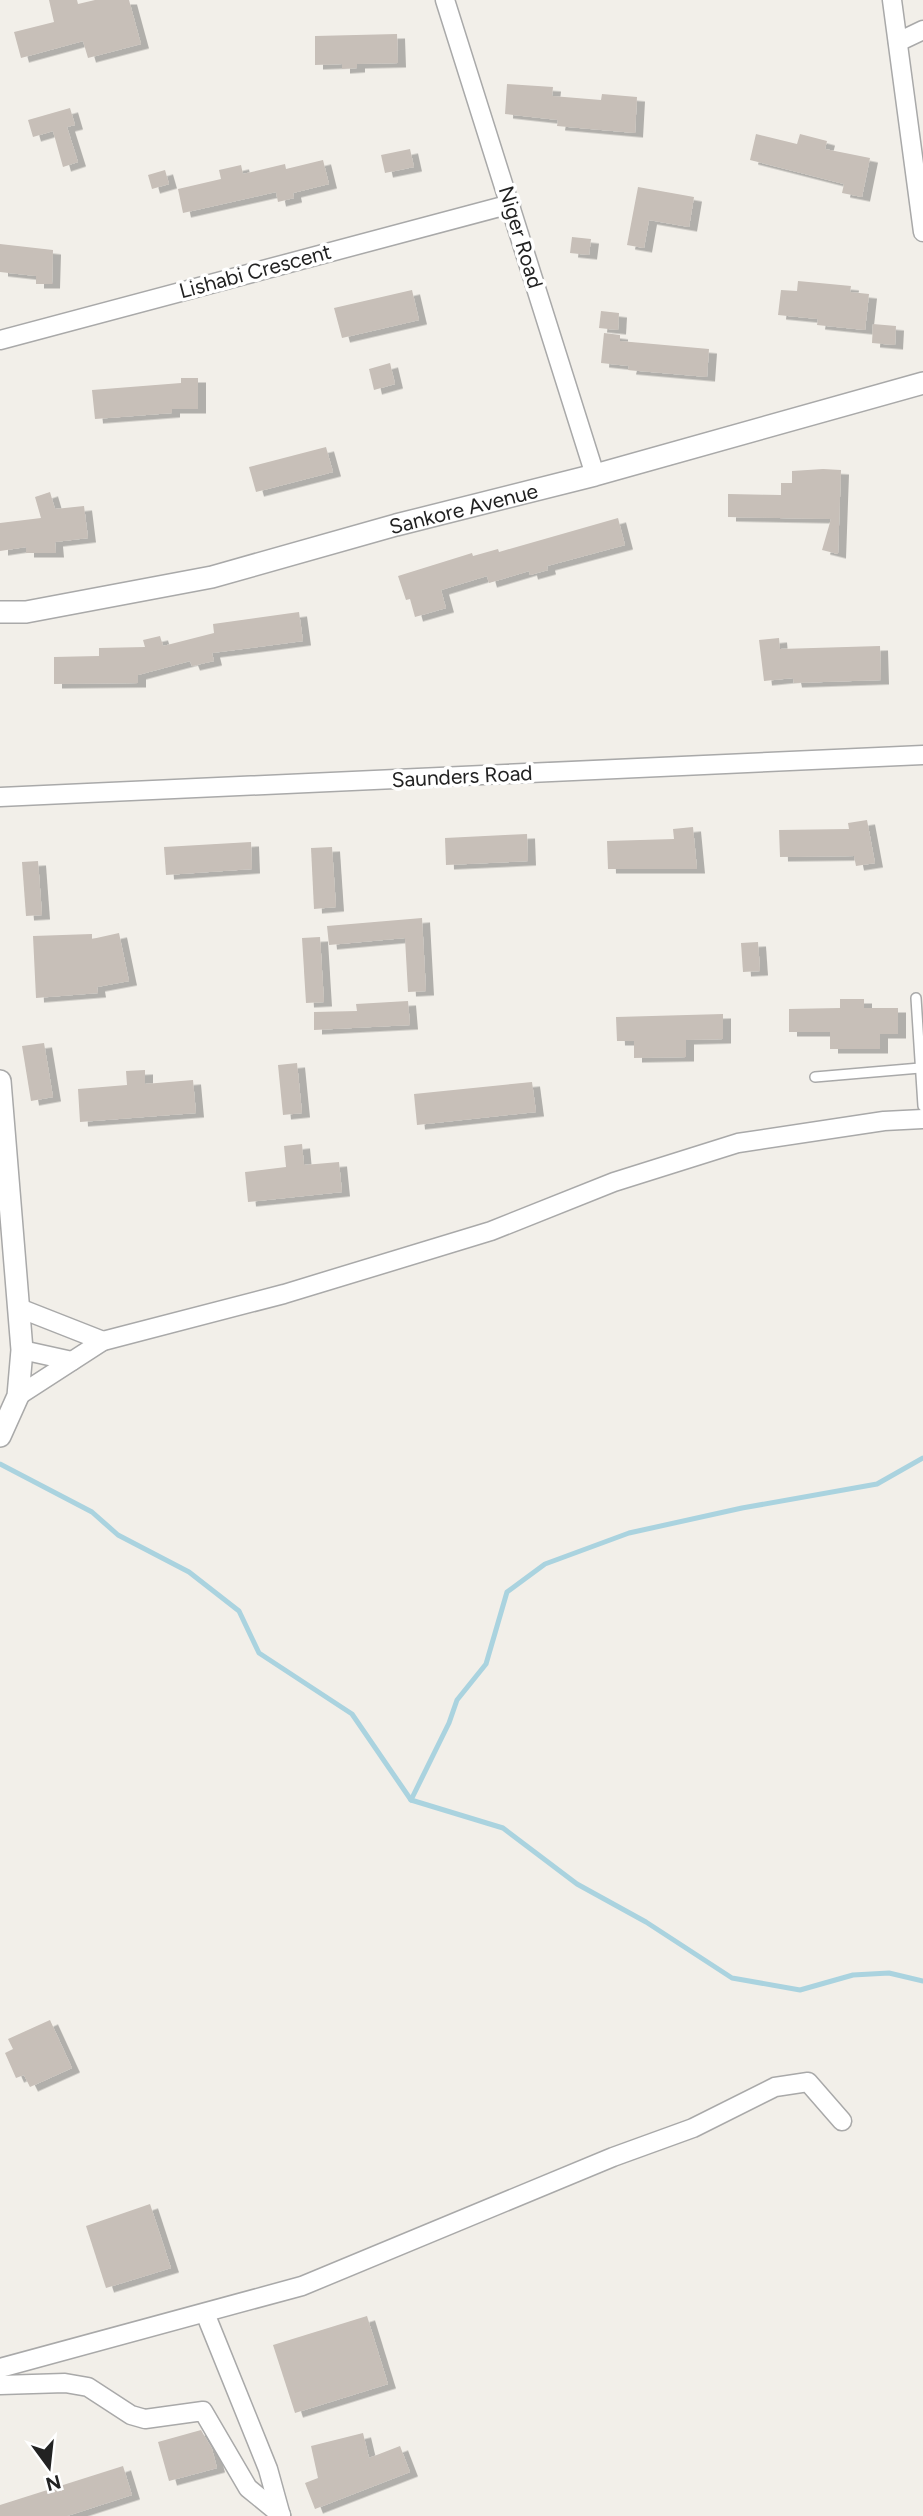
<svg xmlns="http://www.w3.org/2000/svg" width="923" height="2516" font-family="Figtree,sans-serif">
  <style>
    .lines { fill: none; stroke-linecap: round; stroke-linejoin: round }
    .stream { stroke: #aad3df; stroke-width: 5 }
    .building { fill: #c7bfb8; filter: url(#shadow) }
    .service-casing { stroke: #a9a9a9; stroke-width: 12 }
    .minor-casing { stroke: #a9a9a9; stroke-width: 21 }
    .tertiary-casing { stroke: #a9a9a9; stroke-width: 24 }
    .service { stroke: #fff; stroke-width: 9 }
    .minor { stroke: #fff; stroke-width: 18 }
    .tertiary { stroke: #fff; stroke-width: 21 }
    .labels { text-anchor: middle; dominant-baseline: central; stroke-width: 7; stroke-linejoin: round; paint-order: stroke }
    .street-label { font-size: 21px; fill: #222; stroke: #fff }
  </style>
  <defs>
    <filter id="shadow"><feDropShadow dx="8" dy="4.5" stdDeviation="0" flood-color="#0004"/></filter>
  </defs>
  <rect width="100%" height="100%" fill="#f2efe9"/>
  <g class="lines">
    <g class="stream">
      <path d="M 0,1464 L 92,1512 L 118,1535 L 189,1572 L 239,1611 L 259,1653 L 352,1714 L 411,1800 L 503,1828 L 577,1884 L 646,1922 L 732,1978 L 800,1990 L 853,1975 L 889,1973 L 923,1981"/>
      <path d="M 411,1800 L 449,1723 L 457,1700 L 486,1664 L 507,1592 L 545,1564 L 629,1533 L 742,1508 L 877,1484 L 923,1458"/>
    </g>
  </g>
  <g class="building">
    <path d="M 49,0 L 77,0 L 78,4 L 95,0 L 129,0 L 141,44 L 88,58 L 83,41 L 21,58 L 14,32 L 54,22 Z"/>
    <path d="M 397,34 L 398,63 L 357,64 L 357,68 L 342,69 L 342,64 L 315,65 L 315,36 Z"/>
    <path d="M 507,84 L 553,87 L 552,96 L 601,100 L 602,94 L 637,97 L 635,133 L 557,126 L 558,120 L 505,114 Z"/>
    <path d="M 70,108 L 75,125 L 67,127 L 78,162 L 63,167 L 53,131 L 33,137 L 28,120 Z"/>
    <path d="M 756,134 L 797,144 L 800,134 L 827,141 L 825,149 L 870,158 L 862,197 L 842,193 L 844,184 L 750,160 Z"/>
    <path d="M 410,149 L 414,167 L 385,173 L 381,155 Z"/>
    <path d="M 323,160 L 329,184 L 293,193 L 294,198 L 278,202 L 276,192 L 183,213 L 178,189 L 221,179 L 219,170 L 241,165 L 243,174 L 285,164 L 286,169 Z"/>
    <path d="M 165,170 L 169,184 L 152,189 L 148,175 Z"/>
    <path d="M 638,187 L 694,197 L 689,227 L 649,220 L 644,248 L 627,245 Z"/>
    <path d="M 572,237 L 591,239 L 589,255 L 570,253 Z"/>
    <path d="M 0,244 L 53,250 L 52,284 L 36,284 L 36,276 L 0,272 Z"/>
    <path d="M 798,281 L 851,286 L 850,292 L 869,294 L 865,330 L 817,325 L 818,319 L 778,315 L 781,290 L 797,291 Z"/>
    <path d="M 412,290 L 419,320 L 342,338 L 334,308 Z"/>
    <path d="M 601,311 L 619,313 L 618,330 L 599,328 Z"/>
    <path d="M 873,324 L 896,326 L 895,345 L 872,343 Z"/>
    <path d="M 604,333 L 620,335 L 620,341 L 709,349 L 707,377 L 628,370 L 629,366 L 601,363 Z"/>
    <path d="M 390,363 L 395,384 L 374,390 L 369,369 Z"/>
    <path d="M 181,378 L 198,378 L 198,409 L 172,409 L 172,413 L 95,419 L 92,390 L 181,383 Z"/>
    <path d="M 326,447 L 333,472 L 256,492 L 249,467 Z"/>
    <path d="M 823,469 L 841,470 L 838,554 L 822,550 L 831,519 L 728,517 L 728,494 L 781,495 L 781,483 L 792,483 L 792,471 Z"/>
    <path d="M 50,492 L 55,509 L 84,506 L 88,538 L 55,542 L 56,553 L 26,553 L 26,547 L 0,551 L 0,523 L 41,518 L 35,497 Z"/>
    <path d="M 618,518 L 625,545 L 547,566 L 548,570 L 530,575 L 529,571 L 489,583 L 487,576 L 441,590 L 446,608 L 415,617 L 410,599 L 406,600 L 398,576 L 472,553 L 473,556 L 498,549 L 499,552 Z"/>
    <path d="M 299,612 L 303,641 L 212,653 L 214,661 L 192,666 L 190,661 L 138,675 L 138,683 L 54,684 L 54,657 L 99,656 L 99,648 L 145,647 L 143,640 L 160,636 L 163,646 L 214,633 L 213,624 Z"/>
    <path d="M 779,638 L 780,649 L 880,646 L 881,680 L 794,683 L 793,678 L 764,681 L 759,640 Z"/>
    <path d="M 867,820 L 875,863 L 856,866 L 854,856 L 780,857 L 779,830 L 849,829 L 848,823 Z"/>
    <path d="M 693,827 L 697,869 L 608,869 L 607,841 L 674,839 L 673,829 Z"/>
    <path d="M 527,834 L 528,861 L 446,865 L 445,838 Z"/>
    <path d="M 251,842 L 252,869 L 166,875 L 164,847 Z"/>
    <path d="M 332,847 L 336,907 L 314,909 L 311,848 Z"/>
    <path d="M 38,861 L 42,915 L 26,916 L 22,862 Z"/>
    <path d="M 422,918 L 426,991 L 408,992 L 405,938 L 329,945 L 327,926 Z"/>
    <path d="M 119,933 L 129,981 L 97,987 L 98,993 L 36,998 L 33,936 L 92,934 L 92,939 Z"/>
    <path d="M 320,937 L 324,1002 L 306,1003 L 302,938 Z"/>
    <path d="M 758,942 L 760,971 L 743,972 L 741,943 Z"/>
    <path d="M 840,999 L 864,999 L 864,1008 L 898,1008 L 898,1034 L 880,1034 L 880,1049 L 830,1049 L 830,1032 L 789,1032 L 789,1009 L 840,1008 Z"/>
    <path d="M 408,1001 L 410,1025 L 314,1030 L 314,1012 L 357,1011 L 356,1004 Z"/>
    <path d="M 723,1014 L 723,1039 L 686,1040 L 686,1057 L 634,1058 L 634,1041 L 617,1041 L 616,1017 Z"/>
    <path d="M 44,1043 L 53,1097 L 31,1101 L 22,1046 Z"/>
    <path d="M 297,1063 L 302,1113 L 283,1115 L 278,1065 Z"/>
    <path d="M 145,1070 L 145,1084 L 193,1080 L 196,1113 L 80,1122 L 78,1089 L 127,1085 L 126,1071 Z"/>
    <path d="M 532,1082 L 536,1112 L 417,1125 L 414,1094 Z"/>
    <path d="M 302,1144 L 304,1165 L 339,1162 L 342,1192 L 248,1202 L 245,1172 L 286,1167 L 284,1146 Z"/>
    <path d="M 50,2020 L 72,2068 L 30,2087 L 24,2075 L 16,2078 L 5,2053 L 13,2049 L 8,2039 Z"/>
    <path d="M 150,2204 L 171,2268 L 106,2288 L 86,2226 Z"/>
    <path d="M 367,2316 L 388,2384 L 295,2413 L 273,2345 Z"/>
    <path d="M 201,2430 L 212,2449 L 217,2468 L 169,2481 L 158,2442 Z"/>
    <path d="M 363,2433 L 369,2458 L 400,2446 L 410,2472 L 315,2509 L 305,2483 L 318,2478 L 311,2446 Z"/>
    <path d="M 123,2466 L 132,2495 L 67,2516 L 0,2516 L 0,2505 Z"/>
  </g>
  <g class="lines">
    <g class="service-casing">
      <g id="service">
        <path d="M 916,998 L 923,1106"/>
        <path d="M 815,1077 L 920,1068"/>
      </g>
    </g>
    <g class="minor-casing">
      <g id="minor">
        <path d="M 445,0 L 595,475"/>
        <path d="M 892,0 L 923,232"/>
        <path d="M 898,42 L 923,30"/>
        <path d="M 0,340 L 511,204"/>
        <path d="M 0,797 L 923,755"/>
        <path d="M 19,1308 L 103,1341"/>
        <path d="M 22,1350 L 72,1361"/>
        <path d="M 18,1396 L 103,1341 L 284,1294 L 491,1231 L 614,1182 L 738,1143 L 884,1121 L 923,1119"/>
        <path d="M 205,2313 L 268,2469 L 281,2516"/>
        <path d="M 0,2368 L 302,2286 L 613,2157 L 693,2128 L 775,2087 L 808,2082 L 842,2121"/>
        <path d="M 0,2385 L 65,2383 L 88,2387 L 131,2415 L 145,2419 L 203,2411 L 248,2488 L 281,2515"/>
      </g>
    </g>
    <g class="tertiary-casing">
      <g id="tertiary">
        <path id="s1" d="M 0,612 L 26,612 L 212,577 L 396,525 L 595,475 L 923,383"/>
        <path d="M 0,1081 L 22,1350 L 18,1396 L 0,1436"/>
      </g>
    </g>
    <use href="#service" class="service"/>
    <use href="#minor" class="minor"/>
    <use href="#tertiary" class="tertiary"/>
  </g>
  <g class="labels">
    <g class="street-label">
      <text transform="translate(521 237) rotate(73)">Niger Road</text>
      <text transform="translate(255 271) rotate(-15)">Lishabi Crescent</text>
      <text stroke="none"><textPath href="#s1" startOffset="476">Sankore Avenue</textPath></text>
      <text transform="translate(462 776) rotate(-3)">Saunders Road</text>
    </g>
  </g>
  <g transform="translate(49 2467) rotate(165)" stroke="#ffffff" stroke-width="5" paint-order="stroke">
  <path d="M0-5L12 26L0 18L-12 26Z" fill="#222222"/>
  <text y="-10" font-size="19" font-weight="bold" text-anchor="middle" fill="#222222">N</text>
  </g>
</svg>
